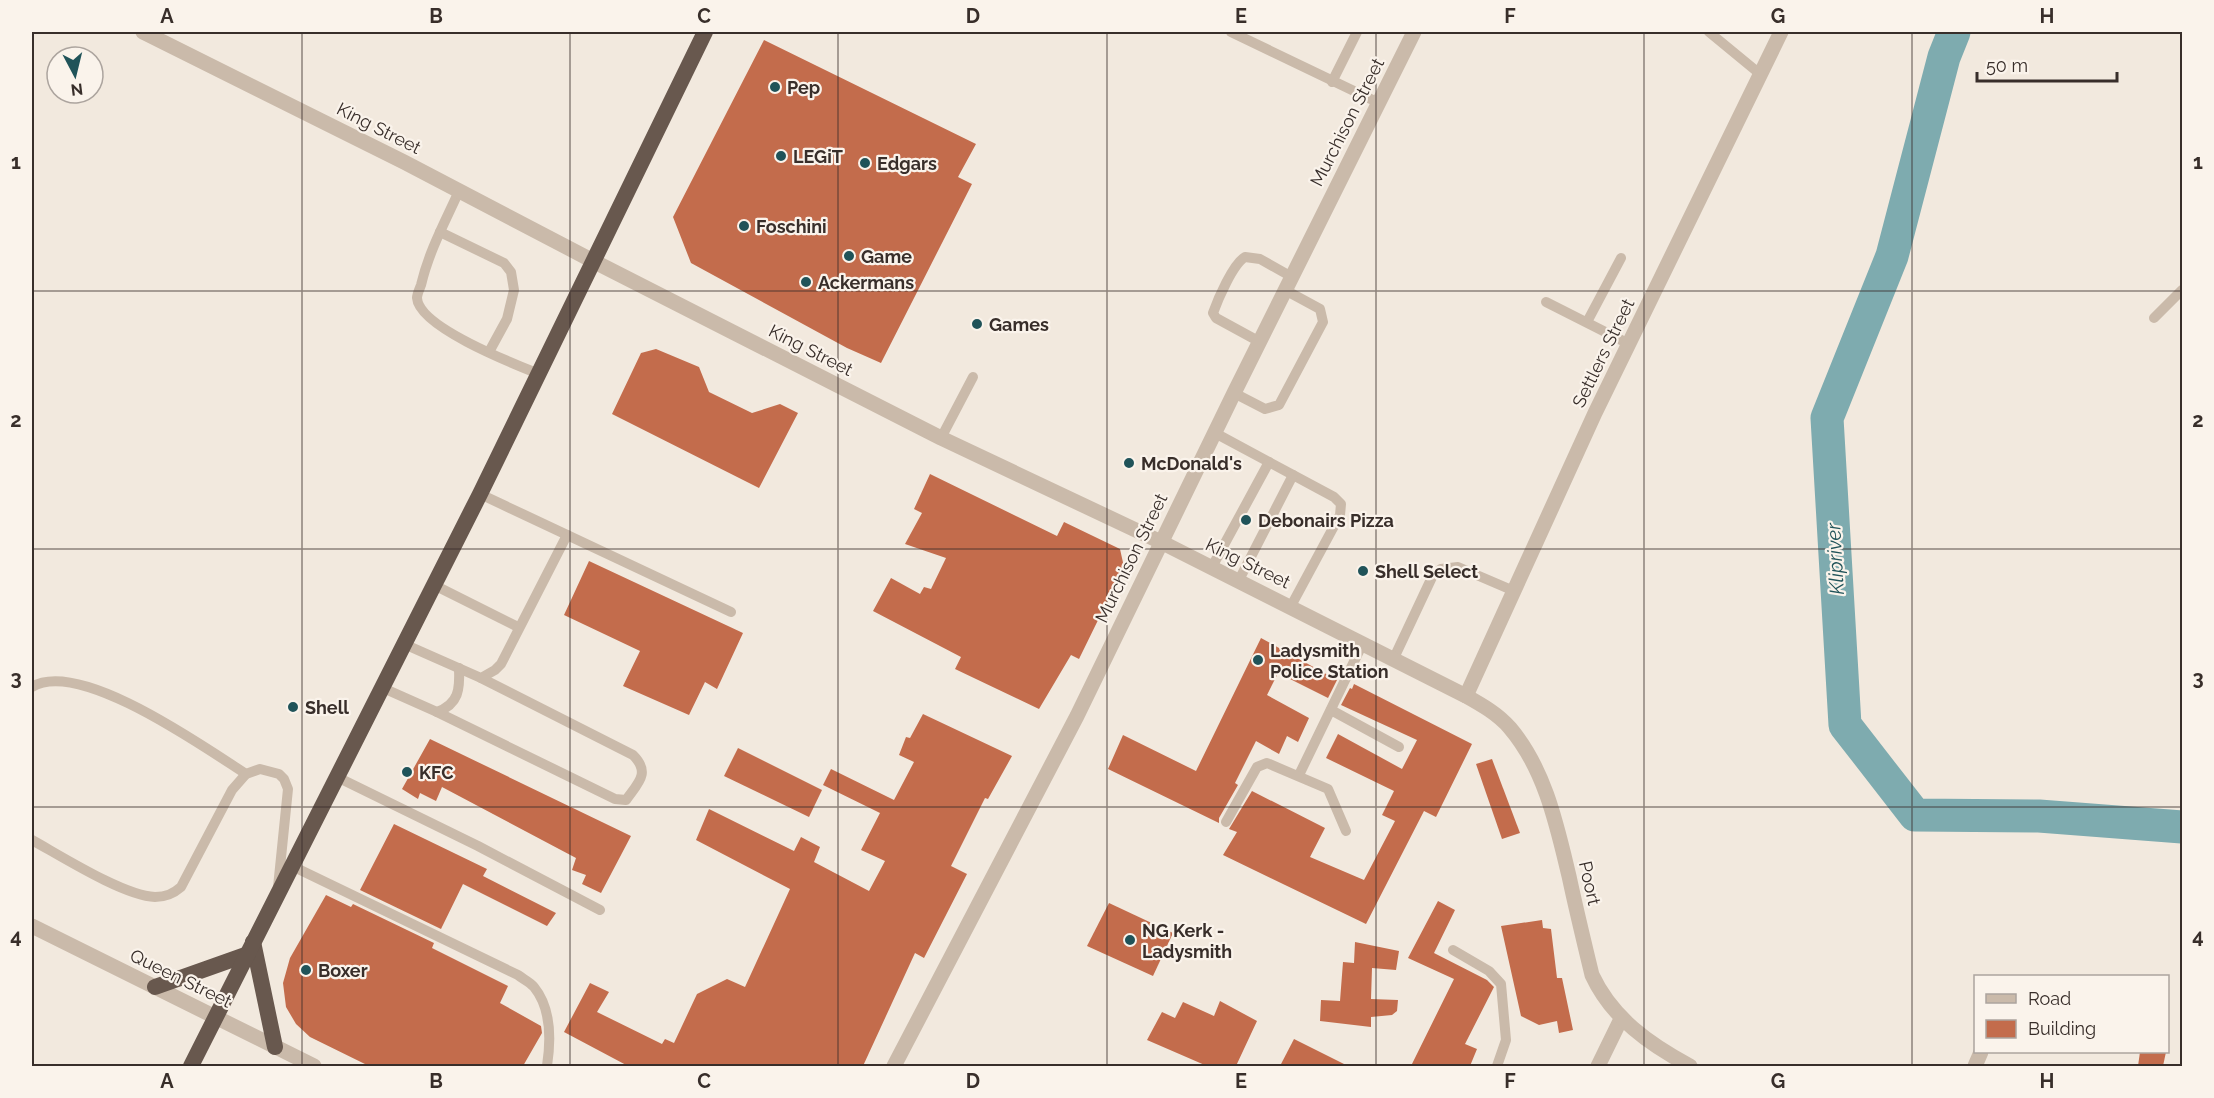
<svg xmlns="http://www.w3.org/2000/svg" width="2214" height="1098" font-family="Raleway,sans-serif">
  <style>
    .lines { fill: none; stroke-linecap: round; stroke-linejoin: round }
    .river { stroke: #7eabaf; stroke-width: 33 }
    .building { fill: #c36c4c }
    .service { stroke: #cabaaa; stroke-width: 10 }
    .minor { stroke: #cabaaa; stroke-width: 15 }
    .tertiary { stroke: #cabaaa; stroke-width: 15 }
    .trunk { stroke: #68584e; stroke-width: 16 }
    .grid { fill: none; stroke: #382e2a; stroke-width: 1.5; stroke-opacity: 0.55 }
    .poi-dot { fill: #205359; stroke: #faf3eb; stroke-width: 2 }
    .labels { text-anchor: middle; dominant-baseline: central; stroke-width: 4.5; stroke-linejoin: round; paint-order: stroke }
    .poi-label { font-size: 18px; font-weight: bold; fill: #382e2a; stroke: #faf3eb; text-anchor: start }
    .street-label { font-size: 18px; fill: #382e2a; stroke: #faf3eb }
    .water-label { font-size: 20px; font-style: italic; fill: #205359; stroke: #faf3eb }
    .neatline { fill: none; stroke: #382e2a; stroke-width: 2 }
    .grid-label { font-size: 20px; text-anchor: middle; font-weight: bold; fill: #382e2a }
  </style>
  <rect width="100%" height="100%" fill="#f2e9de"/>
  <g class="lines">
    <path class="river" d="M 1954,32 L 1944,57 L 1892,256 L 1827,418 L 1845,725 L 1915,815 L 2039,816 L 2182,827"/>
  </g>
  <g class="building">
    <path d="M 764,40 L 976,144 L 958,177 L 972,184 L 881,363 L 847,348 L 691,263 L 673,217 Z"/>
    <path d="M 656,349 L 699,367 L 709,392 L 752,413 L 780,404 L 798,413 L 759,488 L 612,414 L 641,353 Z"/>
    <path d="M 930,474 L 1057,536 L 1064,522 L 1120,549 L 1124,567 L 1079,659 L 1071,655 L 1039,709 L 955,669 L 961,657 L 873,611 L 891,578 L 920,594 L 924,587 L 931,589 L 946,558 L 905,544 L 922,513 L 914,509 Z"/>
    <path d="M 589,561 L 743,633 L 717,689 L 705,682 L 689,715 L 623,686 L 640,651 L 564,615 Z"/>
    <path d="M 1261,638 L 1337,680 L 1328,698 L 1278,673 L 1267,695 L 1309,718 L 1298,742 L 1287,736 L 1279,754 L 1256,741 L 1235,783 L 1238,785 L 1219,818 L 1219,823 L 1108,769 L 1123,735 L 1196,771 Z"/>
    <path d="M 1354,684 L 1472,744 L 1436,817 L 1424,811 L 1366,924 L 1223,855 L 1237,832 L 1229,829 L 1252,791 L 1325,828 L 1310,857 L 1364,880 L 1395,821 L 1382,815 L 1394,791 L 1326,758 L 1338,734 L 1402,769 L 1417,740 L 1341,705 L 1350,688 L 1352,689 Z"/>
    <path d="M 923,714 L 1012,756 L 988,799 L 985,798 L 951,866 L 967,874 L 924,958 L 915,953 L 863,1066 L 628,1066 L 564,1032 L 590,983 L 609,992 L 597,1012 L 662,1044 L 665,1039 L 674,1043 L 697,994 L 727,979 L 745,987 L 790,889 L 696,840 L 709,809 L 794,851 L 801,837 L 820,847 L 814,862 L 869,891 L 885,861 L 861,850 L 880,813 L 823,785 L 831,769 L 894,800 L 914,762 L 899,755 L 906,737 L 910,738 Z"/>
    <path d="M 430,739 L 631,836 L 601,893 L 582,884 L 586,875 L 572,870 L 576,858 L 442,787 L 436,801 L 420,793 L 418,799 L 402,789 Z"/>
    <path d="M 738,748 L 822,790 L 809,817 L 724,776 Z"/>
    <path d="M 1492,759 L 1520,833 L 1502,839 L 1476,764 Z"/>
    <path d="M 394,824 L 487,869 L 483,876 L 556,913 L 547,926 L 463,884 L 441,929 L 360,890 Z"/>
    <path d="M 326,895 L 351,907 L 353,904 L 434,943 L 432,948 L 508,986 L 500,1003 L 541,1026 L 542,1033 L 523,1066 L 369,1066 L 310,1037 L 296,1024 L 286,1007 L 283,983 L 290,958 Z"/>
    <path d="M 1438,901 L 1455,910 L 1434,953 L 1487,980 L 1494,987 L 1465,1044 L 1477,1049 L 1470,1066 L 1411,1066 L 1454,979 L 1408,958 Z"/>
    <path d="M 1109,903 L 1173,933 L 1153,976 L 1087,946 Z"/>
    <path d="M 1542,920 L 1543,928 L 1551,929 L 1557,978 L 1562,978 L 1573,1030 L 1559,1033 L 1557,1021 L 1539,1025 L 1521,1016 L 1501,926 Z"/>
    <path d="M 1355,942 L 1399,951 L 1396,970 L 1372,968 L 1371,999 L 1398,1000 L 1397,1011 L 1392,1015 L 1371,1017 L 1371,1027 L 1320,1021 L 1321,1000 L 1340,1001 L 1343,962 L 1354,963 Z"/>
    <path d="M 1220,1001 L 1257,1021 L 1236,1066 L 1207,1066 L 1147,1040 L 1162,1012 L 1175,1018 L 1183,1002 L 1214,1016 Z"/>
    <path d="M 1294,1039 L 1348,1066 L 1280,1066 Z"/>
    <path d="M 2140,1052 L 2166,1052 L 2163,1066 L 2138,1066 Z"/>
  </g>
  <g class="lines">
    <g class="service">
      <path d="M 1231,32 L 1379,103"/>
      <path d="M 1709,32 L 1760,74"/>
      <path d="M 1332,82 L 1357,32"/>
      <path d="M 459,191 C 445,222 429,251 421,285 C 420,288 417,294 417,298 C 419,327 514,364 539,374"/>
      <path d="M 440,232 L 504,263 L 511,272 L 514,290 L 507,319 L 489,352"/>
      <path d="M 1546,302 L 1629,344"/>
      <path d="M 2154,318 L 2182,290"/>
      <path d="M 1587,322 L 1621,258"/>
      <path d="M 1260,342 L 1216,318 L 1213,313 C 1218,299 1233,264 1245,257 L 1260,259 L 1292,277"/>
      <path d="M 1234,393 L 1265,409 L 1279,405 L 1323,322 L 1320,309 L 1285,290"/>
      <path d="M 1215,433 L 1334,497 L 1341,504 L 1340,515 L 1291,606"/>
      <path d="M 941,438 L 973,377"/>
      <path d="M 480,494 L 731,612"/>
      <path d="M 1212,567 L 1269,462"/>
      <path d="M 1239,580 L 1293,475"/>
      <path d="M 434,585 L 518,627"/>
      <path d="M 404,644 L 481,678 L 495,670 L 501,664 L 567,535"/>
      <path d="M 1394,658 L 1433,575 L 1441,569 L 1458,567 L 1514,591"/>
      <path d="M 32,687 C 79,658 204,747 246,774"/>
      <path d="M 383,688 L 437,712 L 615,799 L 626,800 C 638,783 651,773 633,755 L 481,678"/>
      <path d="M 1331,710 L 1399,747"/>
      <path d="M 437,712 C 459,704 460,689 459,668"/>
      <path d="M 1299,775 L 1363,643"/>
      <path d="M 337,777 L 478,846 L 600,910"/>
      <path d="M 1226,822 L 1257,767 L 1267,763 L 1328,789 L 1346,831"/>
      <path d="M 32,840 C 61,856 124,896 155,897 C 166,897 173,894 181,887 L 232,790 L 246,774 L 260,769 L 279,774 L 284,779 L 288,789 L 278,887"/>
      <path d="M 292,866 L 518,975 C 523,979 530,982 534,987 C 552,1009 551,1040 547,1066"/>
      <path d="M 1453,950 L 1489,971 L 1501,984 L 1506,1040 L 1497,1066"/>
    </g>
    <g class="minor">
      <path d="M 143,32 L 404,162 L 595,262 L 941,438 L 1161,542"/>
      <path d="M 1466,696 L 1595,413 L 1781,32"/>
      <path d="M 1598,1066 L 1621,1019"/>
      <path d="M 1975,1066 L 1981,1052"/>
    </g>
    <g class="tertiary">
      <path d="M 1161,542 L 1466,696 C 1482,705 1498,714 1510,728 C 1545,769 1557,826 1569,876 C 1576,909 1584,942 1592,975 C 1612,1018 1649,1044 1690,1066"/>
      <path d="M 32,926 L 314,1066"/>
      <path d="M 894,1066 L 1077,716 L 1234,393 L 1414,32"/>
    </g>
    <g class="trunk">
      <path d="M 253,942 L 275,1047"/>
      <path d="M 155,987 L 248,954"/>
      <path d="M 191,1066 L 480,494 L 705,32"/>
    </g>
  </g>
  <path class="grid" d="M 302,32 L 302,1066M 570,32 L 570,1066M 838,32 L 838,1066M 1107,32 L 1107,1066M 1376,32 L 1376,1066M 1644,32 L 1644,1066M 1912,32 L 1912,1066M 32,291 L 2182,291M 32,549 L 2182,549M 32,807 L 2182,807"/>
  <g class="poi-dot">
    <circle cx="775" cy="87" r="6"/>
    <circle cx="781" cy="156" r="6"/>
    <circle cx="865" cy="163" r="6"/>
    <circle cx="744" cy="226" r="6"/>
    <circle cx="849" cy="256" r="6"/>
    <circle cx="806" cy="282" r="6"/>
    <circle cx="977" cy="324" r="6"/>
    <circle cx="1129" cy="463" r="6"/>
    <circle cx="1246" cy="520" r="6"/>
    <circle cx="1363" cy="571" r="6"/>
    <circle cx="1258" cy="660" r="6"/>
    <circle cx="293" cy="707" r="6"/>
    <circle cx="407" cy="772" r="6"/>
    <circle cx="1130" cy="940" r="6"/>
    <circle cx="306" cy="970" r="6"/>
  </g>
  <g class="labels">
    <g class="poi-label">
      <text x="787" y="87">Pep</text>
      <text x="793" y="156">LEGiT</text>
      <text x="877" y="163">Edgars</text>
      <text x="756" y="226">Foschini</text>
      <text x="861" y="256">Game</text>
      <text x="818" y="282">Ackermans</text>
      <text x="989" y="324">Games</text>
      <text x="1141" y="463">McDonald's</text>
      <text x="1258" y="520">Debonairs Pizza</text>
      <text x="1375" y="571">Shell Select</text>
      <text x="1270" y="650">Ladysmith<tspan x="1270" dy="21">Police Station</tspan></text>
      <text x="305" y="707">Shell</text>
      <text x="419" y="772">KFC</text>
      <text x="1142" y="930">NG Kerk -<tspan x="1142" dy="21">Ladysmith</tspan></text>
      <text x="318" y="970">Boxer</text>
    </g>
    <g class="street-label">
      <text transform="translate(1347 122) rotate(-63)">Murchison Street</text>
      <text transform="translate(379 128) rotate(27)">King Street</text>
      <text transform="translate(811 350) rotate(27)">King Street</text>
      <text transform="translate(1603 353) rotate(-64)">Settlers Street</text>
      <text transform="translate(1131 558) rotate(-64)">Murchison Street</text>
      <text transform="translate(1248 563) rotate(26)">King Street</text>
      <text transform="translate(1590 883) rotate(77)">Poort</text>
      <text transform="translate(181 978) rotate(26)">Queen Street</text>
    </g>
    <g class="water-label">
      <text transform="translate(1835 559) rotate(-93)">Klipriver</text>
    </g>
  </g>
  <rect width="2214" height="1098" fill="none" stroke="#faf3eb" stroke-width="66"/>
  <rect x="1974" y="975" width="195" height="78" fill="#faf3eb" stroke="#aca49e" stroke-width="1.5"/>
  <rect x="1986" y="994" width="30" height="9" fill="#cabaaa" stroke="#aca49e" stroke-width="1.5"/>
  <text x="2028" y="1005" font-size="18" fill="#382e2a">Road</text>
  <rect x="1986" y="1020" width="30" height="18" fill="#c36c4c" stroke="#aca49e" stroke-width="1.5"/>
  <text x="2028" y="1035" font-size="18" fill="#382e2a">Building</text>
  <g transform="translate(75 75) rotate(173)"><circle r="28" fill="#faf3eb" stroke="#aca49e" stroke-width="1.5"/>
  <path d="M0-4.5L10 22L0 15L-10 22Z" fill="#205359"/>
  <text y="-9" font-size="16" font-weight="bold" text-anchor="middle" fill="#382e2a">N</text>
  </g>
  <path d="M1977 72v9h140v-9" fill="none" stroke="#382e2a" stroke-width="3"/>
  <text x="1986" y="72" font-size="18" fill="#382e2a" stroke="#faf3eb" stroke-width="4.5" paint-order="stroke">50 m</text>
  <rect x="33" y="33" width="2148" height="1032" class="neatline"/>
  <g class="grid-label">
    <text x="167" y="23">A</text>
    <text x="436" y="23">B</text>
    <text x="704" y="23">C</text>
    <text x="973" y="23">D</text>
    <text x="1241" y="23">E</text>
    <text x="1510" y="23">F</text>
    <text x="1778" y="23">G</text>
    <text x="2047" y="23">H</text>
    <text x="16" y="169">1</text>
    <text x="2198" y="169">1</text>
    <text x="16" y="427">2</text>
    <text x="2198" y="427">2</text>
    <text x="16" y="685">3</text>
    <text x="2198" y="685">3</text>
    <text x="16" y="943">4</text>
    <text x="2198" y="943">4</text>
    <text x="167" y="1088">A</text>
    <text x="436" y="1088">B</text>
    <text x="704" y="1088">C</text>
    <text x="973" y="1088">D</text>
    <text x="1241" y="1088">E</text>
    <text x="1510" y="1088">F</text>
    <text x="1778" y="1088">G</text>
    <text x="2047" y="1088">H</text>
  </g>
</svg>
